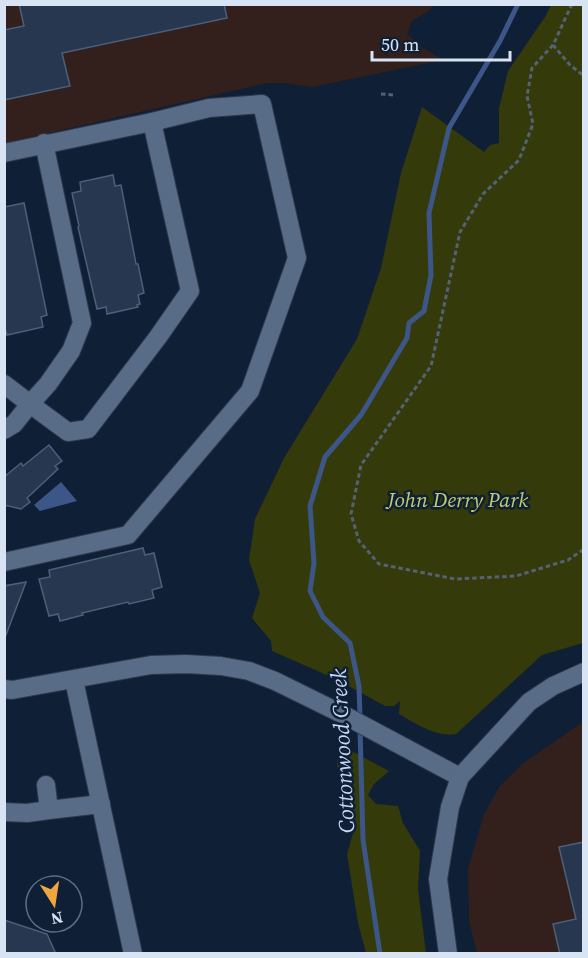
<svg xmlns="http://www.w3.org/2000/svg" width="588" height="958" font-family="'Source Serif 4',serif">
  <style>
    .commercial { fill: #33201c }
    .green { fill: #353a0a }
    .water { fill: #3d5688 }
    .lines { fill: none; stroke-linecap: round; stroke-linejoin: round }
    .stream { stroke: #3d5688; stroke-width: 5 }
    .building { fill: #26374f; stroke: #4d5f7a; stroke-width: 1.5 }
    .minor-casing { stroke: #30384b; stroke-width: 20 }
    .path { stroke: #536276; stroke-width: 3; stroke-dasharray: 4.5 3; stroke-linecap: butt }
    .minor { stroke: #586b87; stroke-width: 18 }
    .labels { text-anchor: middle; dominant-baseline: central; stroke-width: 5; stroke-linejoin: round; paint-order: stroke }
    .park-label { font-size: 21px; font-style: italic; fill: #c0cc6f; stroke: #0f1f35 }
    .water-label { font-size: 22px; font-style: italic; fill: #c7d8f7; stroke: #0f1f35 }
  </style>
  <rect width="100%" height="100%" fill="#0f1f35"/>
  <g class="commercial">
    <path d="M 4,5 L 435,5 L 427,12 L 412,21 L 407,34 L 423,48 L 443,60 L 312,87 L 285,83 L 267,83 L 5,143 Z"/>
    <path d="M 583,722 L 583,953 L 477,953 L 469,921 L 468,869 L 484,814 L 500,786 L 522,764 Z"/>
  </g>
  <g class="green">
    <path d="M 551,5 L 583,5 L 583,643 L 542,655 L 456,734 C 434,737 417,724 399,714 L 400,701 L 394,706 L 385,706 L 336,679 L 272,651 L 271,641 L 252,618 L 260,593 L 249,560 L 255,519 L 284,458 L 357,339 L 381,268 L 401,173 L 422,107 L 484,152 L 490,145 L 499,143 L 499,108 L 508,71 L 545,17 Z"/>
    <path d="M 340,745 L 389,771 L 374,784 L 368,795 L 376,804 L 398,806 L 403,823 L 420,851 L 418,889 L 426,953 L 366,953 L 358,923 L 347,854 L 354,830 L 349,805 L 339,778 L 337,763 Z"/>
  </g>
  <path class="water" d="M 61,482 L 77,501 L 40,511 L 34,505 Z"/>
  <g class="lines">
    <g class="stream">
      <path d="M 360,719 L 359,686 L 350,643 L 323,617 L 310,591 L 314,563 L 310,506 L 325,457 L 361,415 L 407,338 L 409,323 L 424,311 L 431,275 L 429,213 L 449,128 L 500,41 L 518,4"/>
      <path d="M 360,728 L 363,840 L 380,954"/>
    </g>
  </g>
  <g class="building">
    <path d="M 19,4 L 224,4 L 227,18 L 62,53 L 70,86 L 4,100 L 4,30 L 24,26 Z"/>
    <path d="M 113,175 L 115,186 L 121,185 L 136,264 L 138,264 L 144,293 L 138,295 L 140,304 L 137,305 L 138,307 L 107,314 L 106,307 L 97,309 L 78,227 L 79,226 L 72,193 L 81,191 L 80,182 Z"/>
    <path d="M 24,203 L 47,315 L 41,317 L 43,327 L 7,335 L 4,325 L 4,207 Z"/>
    <path d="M 49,445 L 62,461 L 55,466 L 58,469 L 27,498 L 30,502 L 21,509 L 4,505 L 4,477 L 21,463 L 23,466 Z"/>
    <path d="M 143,548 L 145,555 L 154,553 L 162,587 L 152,590 L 154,598 L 129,604 L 128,602 L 82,613 L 83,615 L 60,621 L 58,614 L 49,616 L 39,579 L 50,577 L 49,570 Z"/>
    <path d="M 26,582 L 6,635 L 4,634 L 4,586 Z"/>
    <path d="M 584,842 L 584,954 L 560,954 L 553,924 L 576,919 L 559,847 Z"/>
    <path d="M 4,920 L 47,934 L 56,954 L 4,954 Z"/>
  </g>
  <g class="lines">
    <g class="minor-casing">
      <g id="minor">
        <path d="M 44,143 L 82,323 L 71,351 L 48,384 L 30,404 L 68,432 L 88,429 L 158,337 L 190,291 L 152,122"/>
        <path d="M 4,153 L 152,122 L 209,108 L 262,104 L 297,258 L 250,391 L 128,535 L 4,562"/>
        <path d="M 4,384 L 30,404 L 14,424 L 4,430"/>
        <path d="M 74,680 L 133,954"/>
        <path d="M 4,689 L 12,690 L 151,665 L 186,664 L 221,666 L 249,671 L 275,681 L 342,714 L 460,777"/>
        <path d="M 49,810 L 101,804"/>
        <path d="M 4,812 L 27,813 L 49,810 L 46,785"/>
        <path d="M 448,954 L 438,879 L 450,807 L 460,777 L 529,702 L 553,686 L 584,672"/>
      </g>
    </g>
    <g class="path">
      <path d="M 572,4 L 553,45 L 570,65 L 584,76"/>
      <path d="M 553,45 L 532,68 L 527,96 L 533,124 L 519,160 L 483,194 L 460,232 L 431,366 L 361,465 L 351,514 L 359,541 L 379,564 L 455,579 L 516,576 L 568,560 L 584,549"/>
      <path d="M 381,94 L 394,95"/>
    </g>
    <use href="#minor" class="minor"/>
  </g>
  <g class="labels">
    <g class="park-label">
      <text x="458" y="499">John Derry Park</text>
    </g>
    <g class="water-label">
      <text transform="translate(342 751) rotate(-93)">Cottonwood Creek</text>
    </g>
  </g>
  <rect width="588" height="958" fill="none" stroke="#d8e3f3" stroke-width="12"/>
  <g transform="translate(54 904) rotate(168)"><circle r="28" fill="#0f1f35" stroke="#5f6d81" stroke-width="1.5"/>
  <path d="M0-4.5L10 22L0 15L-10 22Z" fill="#efa73d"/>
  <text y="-9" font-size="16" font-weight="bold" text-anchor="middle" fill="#d8e3f3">N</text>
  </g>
  <path d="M372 51v9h138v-9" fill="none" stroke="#d8e3f3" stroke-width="3"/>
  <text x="381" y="51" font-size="18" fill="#d8e3f3" stroke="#0f1f35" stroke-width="4.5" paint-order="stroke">50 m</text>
</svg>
